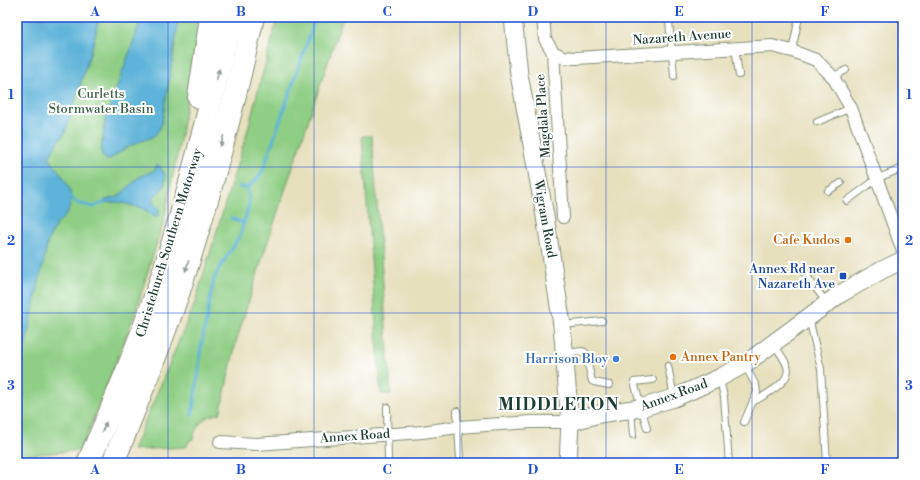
<svg xmlns="http://www.w3.org/2000/svg" width="920" height="480" font-family="'Libre Bodoni',serif">
  <style>
    .green { fill: #8fce85; stroke: #57865c }
    .water { fill: #5db3d9; stroke: #3e7886 }
    .lines { fill: none; stroke-linecap: round; stroke-linejoin: round }
    .stream { stroke: #5db3d9; stroke-width: 3 }
    .lane-casing { stroke: #828e78; stroke-width: 8 }
    .street-casing { stroke: #828e78; stroke-width: 14 }
    .secondary-casing { stroke: #828e78; stroke-width: 19 }
    .highway-casing { stroke: #828e78; stroke-width: 24 }
    .lane { stroke: #fff; stroke-width: 6 }
    .street { stroke: #fff; stroke-width: 12 }
    .secondary { stroke: #fff; stroke-width: 17 }
    .highway { stroke: #fff; stroke-width: 22 }
    .oneway { fill: #8f9e9a }
    .grid { fill: none; stroke: #1d4ed8; stroke-width: 1; stroke-opacity: 0.55 }
    .food-dot { fill: #e8710a; stroke: #fff; stroke-width: 1.5 }
    .transit-dot { fill: #1a4fb4; stroke: #fff; stroke-width: 1.5 }
    .shop-dot { fill: #3f7fe0; stroke: #fff; stroke-width: 1.5 }
    .labels { text-anchor: middle; dominant-baseline: central; stroke-width: 4; stroke-linejoin: round; paint-order: stroke }
    .street-label { font-size: 13px; fill: #1f3d34; stroke: #fff }
    .park-label { font-size: 13px; fill: #3b6148; stroke: #fff }
    .food-label { font-size: 13px; fill: #c56008; stroke: #fff; text-anchor: end }
    .transit-label { font-size: 13px; fill: #164399; stroke: #fff; text-anchor: end }
    .shop-label { font-size: 13px; fill: #366cbe; stroke: #fff; text-anchor: end }
    .district-label { font-size: 17px; font-weight: bold; letter-spacing: 1px; fill: #1f3d34; stroke: #fff }
    .neatline { fill: none; stroke: #1d4ed8; stroke-width: 1.5 }
    .grid-label { font-size: 13px; text-anchor: middle; font-weight: bold; fill: #1d4ed8 }
  </style>
  <rect width="100%" height="100%" fill="#fff"/>
  <filter id="ink" filterUnits="userSpaceOnUse"><feTurbulence type="fractalNoise" baseFrequency=".025" numOctaves="2"/><feDisplacementMap in="SourceGraphic" scale="8" xChannelSelector="R" yChannelSelector="G"/><feConvolveMatrix kernelMatrix="1 2 1 2 8 2 1 2 1" color-interpolation-filters="sRGB"/></filter>
  <filter id="wash" filterUnits="userSpaceOnUse"><feTurbulence type="fractalNoise" baseFrequency=".012" numOctaves="4" result="noise"/><feDisplacementMap in="SourceGraphic" scale="16" xChannelSelector="R" yChannelSelector="G"/><feGaussianBlur stdDeviation="0.9" result="paint"/><feColorMatrix in="noise" values="0 0 0 0 0 0 0 0 0 0 0 0 0 0 0 0 0 1.4 0 .05"/><feComposite in="paint" operator="in"/></filter>
  <g filter="url(#wash)">
    <rect width="100%" height="100%" fill="#e6e0bd"/>
    <g class="green">
      <path d="M 17,17 L 200,17 L 180,141 L 164,220 L 134,316 L 81,450 L 17,456 Z"/>
      <path d="M 278,17 L 343,17 L 262,259 L 236,342 L 220,414 C 206,414 196,425 193,439 L 190,440 L 186,447 L 133,450 L 194,305 L 248,129 L 257,94 Z"/>
      <path d="M 362,136 L 372,136 L 391,394 L 381,394 Z"/>
    </g>
    <g class="water">
      <path d="M 17,17 L 99,17 L 94,41 L 65,133 L 56,144 L 49,158 C 61,175 79,191 67,213 C 65,218 60,220 56,225 C 53,230 51,236 48,241 L 17,383 Z"/>
      <path d="M 141,17 L 178,17 L 177,32 L 162,123 C 155,142 146,137 130,146 C 123,150 116,155 109,160 C 104,159 103,157 101,152 L 105,120 L 136,34 Z"/>
      <path d="M 158,165 L 165,174 L 164,187 L 153,198 L 153,203 L 159,208 L 159,215 L 155,217 L 144,209 L 119,202 L 102,203 L 105,200 L 118,197 L 139,177 L 155,170 L 156,166 Z"/>
    </g>
    <g class="lines">
      <g class="stream">
        <path d="M 239,187 L 247,188"/>
        <path d="M 247,188 L 258,178 L 263,170 L 316,17"/>
        <path d="M 68,194 L 77,203 L 94,207 L 105,202"/>
        <path d="M 231,218 L 243,223"/>
        <path d="M 192,415 L 199,371 L 200,353 L 214,279 L 220,267 L 240,236 L 249,205 L 249,196 L 247,188"/>
      </g>
    </g>
  </g>
  <g filter="url(#ink)">
    <g class="lines">
      <g class="lane-casing">
        <g id="lane">
          <path d="M 669,21 L 674,76"/>
          <path d="M 735,47 L 739,75"/>
          <path d="M 792,51 L 799,17"/>
          <path d="M 833,77 L 846,70"/>
          <path d="M 817,122 L 851,108"/>
          <path d="M 828,191 L 841,183"/>
          <path d="M 847,201 L 878,178 L 903,168"/>
          <path d="M 803,271 L 826,302"/>
          <path d="M 809,318 L 821,369 L 827,463"/>
          <path d="M 563,325 L 602,321"/>
          <path d="M 565,353 L 582,351 L 585,352 L 592,381 L 594,382 L 609,385"/>
          <path d="M 668,366 L 674,397"/>
          <path d="M 720,380 L 724,397 L 729,463"/>
          <path d="M 753,402 C 763,396 793,382 787,366 C 784,358 778,351 774,344"/>
          <path d="M 387,407 L 388,463"/>
          <path d="M 631,410 L 633,435"/>
          <path d="M 457,411 L 460,459"/>
          <path d="M 744,422 L 757,392 L 756,386 L 745,365"/>
          <path d="M 647,428 L 634,382 L 653,380"/>
        </g>
      </g>
      <g class="street-casing">
        <g id="street">
          <path d="M 543,17 L 545,39 L 553,52 L 563,217"/>
          <path d="M 553,52 L 563,57 L 576,58 L 772,46 L 792,51 L 816,60 L 833,77 L 851,108 L 903,251"/>
          <path d="M 220,442 L 257,444 L 422,432 L 458,427 L 531,422 L 570,422"/>
        </g>
      </g>
      <g class="secondary-casing">
        <g id="secondary">
          <path d="M 513,17 L 519,74 L 545,216 L 562,325 L 570,422 L 568,463"/>
          <path d="M 570,422 L 599,414 L 640,408 L 674,398 L 719,378 L 745,364 L 840,294 L 882,270 L 903,260"/>
        </g>
      </g>
      <g class="highway-casing">
        <g id="highway">
          <path d="M 199,97 L 211,17"/>
          <path d="M 88,463 C 114,405 138,346 159,286 C 188,199 210,107 231,17"/>
          <path d="M 113,463 C 136,405 160,347 180,288 C 209,200 233,108 253,17"/>
        </g>
      </g>
      <use href="#lane" class="lane"/>
      <use href="#street" class="street"/>
      <use href="#secondary" class="secondary"/>
      <use href="#highway" class="highway"/>
    </g>
    <defs><path id="oneway-solid" d="M-6-.8H1V-3.2L6.5 0L1 3.2V.8H-6Z"/></defs>
    <g class="oneway">
      <use href="#oneway-solid" transform="translate(218 74) rotate(-77)"/>
      <use href="#oneway-solid" transform="translate(222 141) rotate(105)"/>
      <use href="#oneway-solid" transform="translate(187 266) rotate(107)"/>
      <use href="#oneway-solid" transform="translate(104 427) rotate(-67)"/>
    </g>
  </g>
  <path class="grid" d="M 168,17 L 168,463M 314,17 L 314,463M 460,17 L 460,463M 606,17 L 606,463M 752,17 L 752,463M 17,167 L 903,167M 17,313 L 903,313"/>
  <g class="food-dot">
    <circle cx="848" cy="240" r="4"/>
    <circle cx="673" cy="357" r="4"/>
  </g>
  <rect class="transit-dot" x="839" y="272" width="8" height="8" rx="2"/>
  <circle class="shop-dot" cx="616" cy="359" r="4"/>
  <g class="labels">
    <g class="street-label">
      <text transform="translate(682 37) rotate(-4)">Nazareth Avenue</text>
      <text transform="translate(543 116) rotate(-94)">Magdala Place</text>
      <text transform="translate(545 219) rotate(80)">Wigram Road</text>
      <text transform="translate(169 243) rotate(-73)">Christchurch Southern Motorway</text>
      <text transform="translate(674 395) rotate(-20)">Annex Road</text>
      <text transform="translate(355 436) rotate(-4)">Annex Road</text>
    </g>
    <g class="park-label">
      <text x="101" y="94">Curletts<tspan x="101" dy="15">Stormwater Basin</tspan></text>
    </g>
    <g class="food-label">
      <text x="840" y="240">Cafe Kudos</text>
      <text x="681" y="357" text-anchor="start">Annex Pantry</text>
    </g>
    <g class="transit-label">
      <text x="835" y="269">Annex Rd near<tspan x="835" dy="15">Nazareth Ave</tspan></text>
    </g>
    <g class="shop-label">
      <text x="608" y="359">Harrison Bloy</text>
    </g>
    <g class="district-label">
      <text x="559" y="405">MIDDLETON</text>
    </g>
  </g>
  <rect width="920" height="480" fill="none" stroke="#fff" stroke-width="44"/>
  <rect x="22" y="22" width="876" height="436" class="neatline"/>
  <g class="grid-label">
    <text x="95" y="16">A</text>
    <text x="241" y="16">B</text>
    <text x="387" y="16">C</text>
    <text x="533" y="16">D</text>
    <text x="679" y="16">E</text>
    <text x="825" y="16">F</text>
    <text x="11" y="99">1</text>
    <text x="909" y="99">1</text>
    <text x="11" y="245">2</text>
    <text x="909" y="245">2</text>
    <text x="11" y="390">3</text>
    <text x="909" y="390">3</text>
    <text x="95" y="474">A</text>
    <text x="241" y="474">B</text>
    <text x="387" y="474">C</text>
    <text x="533" y="474">D</text>
    <text x="679" y="474">E</text>
    <text x="825" y="474">F</text>
  </g>
</svg>
